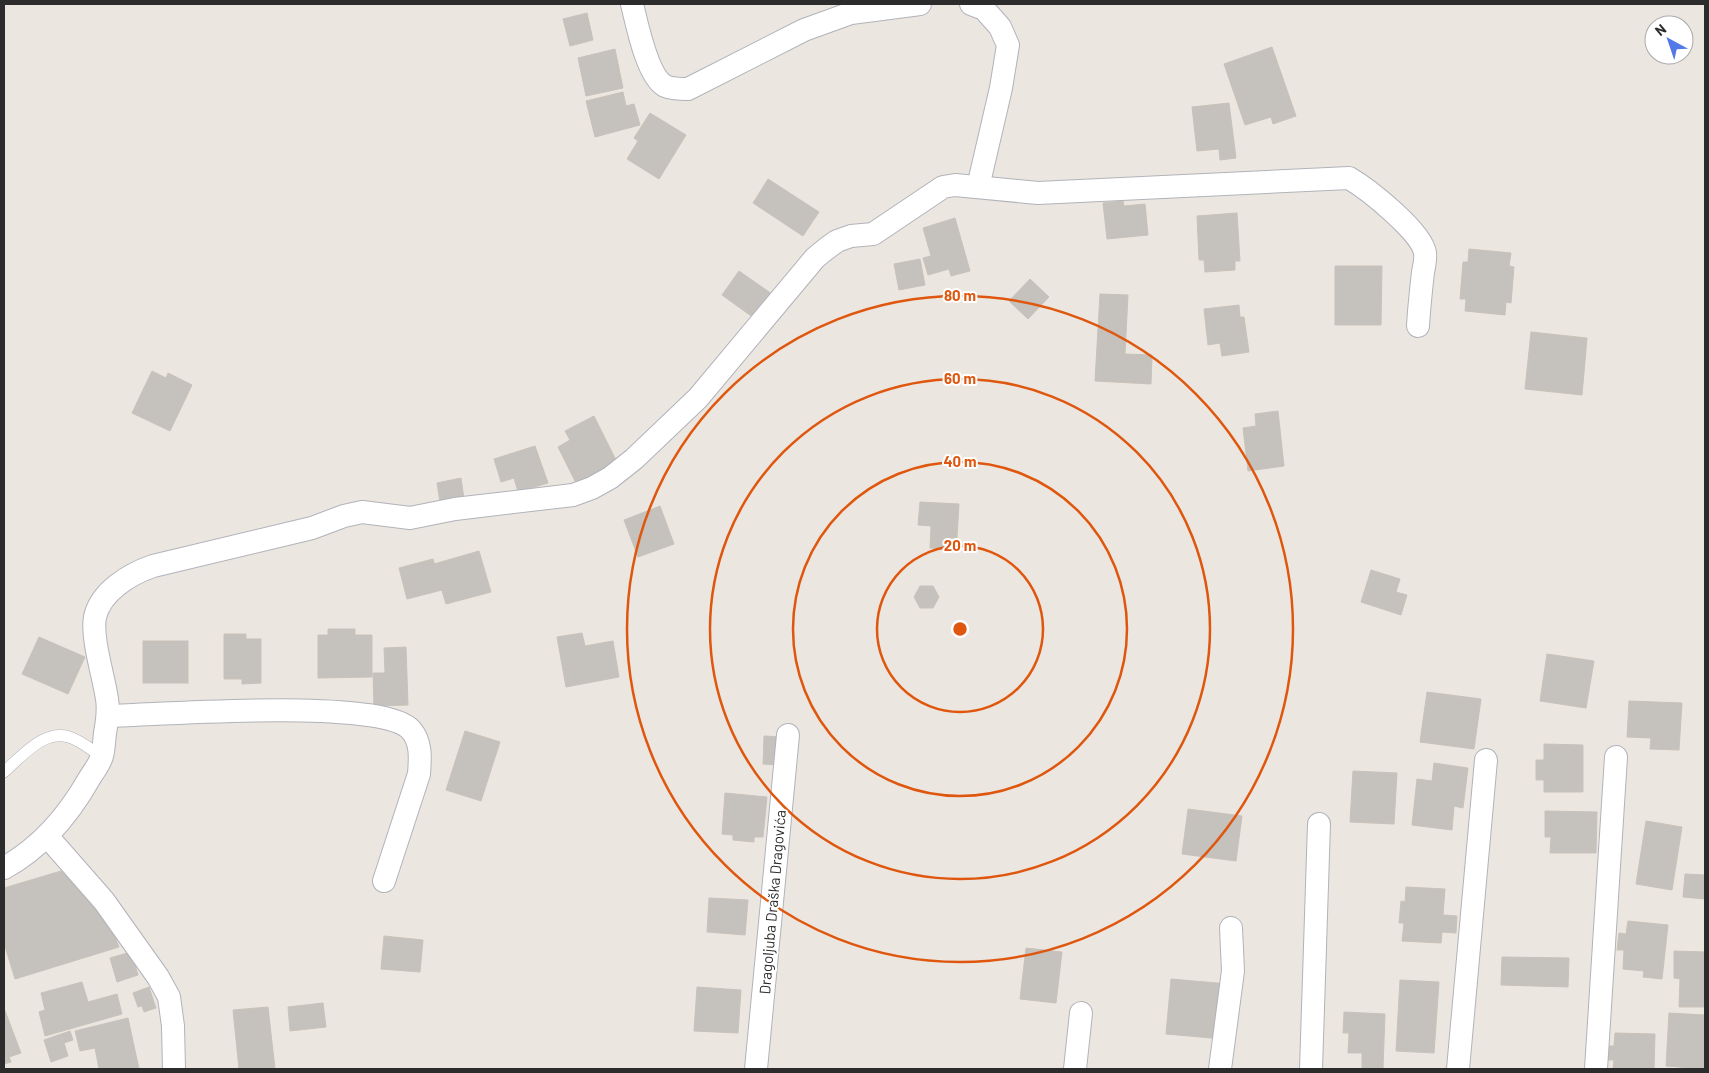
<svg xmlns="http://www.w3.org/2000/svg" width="1709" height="1073" font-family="Barlow,sans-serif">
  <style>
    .building { fill: #c5c1bc; stroke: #c8c2ba }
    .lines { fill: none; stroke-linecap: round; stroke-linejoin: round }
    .lane-casing { stroke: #b1b3bb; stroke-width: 12 }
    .street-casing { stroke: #b1b3bb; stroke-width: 24 }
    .lane { stroke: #fff; stroke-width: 11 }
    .street { stroke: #fff; stroke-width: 22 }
    .ring { fill: none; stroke: #df570e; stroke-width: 2.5 }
    .labels { text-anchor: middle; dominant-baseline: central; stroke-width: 4; stroke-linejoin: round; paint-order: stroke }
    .street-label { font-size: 15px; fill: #2c2c2c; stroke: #fff }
    .centre { fill: #df570e; stroke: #fff; stroke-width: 2.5 }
    .ring-label { font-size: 15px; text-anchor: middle; font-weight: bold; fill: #df570e; stroke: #fff; stroke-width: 4; stroke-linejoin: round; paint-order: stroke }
  </style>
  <rect width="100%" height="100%" fill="#ece6e0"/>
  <g class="building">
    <path d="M 587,13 L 593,40 L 570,46 L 563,19 Z"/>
    <path d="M 1272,47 L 1296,116 L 1273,124 L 1271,117 L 1245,125 L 1224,64 Z"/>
    <path d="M 615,49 L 623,88 L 586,96 L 578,58 Z"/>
    <path d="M 623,92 L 626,106 L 634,104 L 640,125 L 595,137 L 586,101 Z"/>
    <path d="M 1229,103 L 1236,158 L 1220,160 L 1219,149 L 1197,151 L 1192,107 Z"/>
    <path d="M 650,113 L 686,135 L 659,179 L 627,159 L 638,141 L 634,138 Z"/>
    <path d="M 768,179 L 819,212 L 803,236 L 753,203 Z"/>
    <path d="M 1123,201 L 1124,206 L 1145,204 L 1148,235 L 1107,239 L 1103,203 Z"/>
    <path d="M 1237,213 L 1240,261 L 1235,261 L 1235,270 L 1205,272 L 1204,260 L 1199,260 L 1197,216 Z"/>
    <path d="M 955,218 L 970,271 L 951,276 L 949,269 L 928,275 L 923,258 L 931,256 L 923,228 Z"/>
    <path d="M 1469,249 L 1511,253 L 1509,266 L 1514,267 L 1511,303 L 1506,302 L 1505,315 L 1465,311 L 1466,299 L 1460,299 L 1463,262 L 1468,262 Z"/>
    <path d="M 920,259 L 925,285 L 899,290 L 894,264 Z"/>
    <path d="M 1335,266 L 1382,266 L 1381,325 L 1335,325 Z"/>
    <path d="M 739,271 L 772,294 L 754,318 L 722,295 Z"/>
    <path d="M 1030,279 L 1049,297 L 1028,319 L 1009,301 Z"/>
    <path d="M 1100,294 L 1128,295 L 1125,354 L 1152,355 L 1151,384 L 1095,381 Z"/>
    <path d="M 1239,305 L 1240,317 L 1244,317 L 1249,352 L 1222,356 L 1220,343 L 1208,345 L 1204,309 Z"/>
    <path d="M 1531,332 L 1587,338 L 1582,395 L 1525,389 Z"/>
    <path d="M 152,371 L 166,378 L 168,373 L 192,385 L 170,431 L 132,413 Z"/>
    <path d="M 1278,411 L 1284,466 L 1248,471 L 1243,428 L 1256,426 L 1255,414 Z"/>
    <path d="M 594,416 L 618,464 L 577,485 L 558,447 L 570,440 L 565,431 Z"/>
    <path d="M 535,446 L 548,483 L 518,492 L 514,478 L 501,482 L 494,459 Z"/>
    <path d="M 461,478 L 464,499 L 440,502 L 437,483 Z"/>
    <path d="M 920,502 L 959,504 L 957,538 L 948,538 L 948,549 L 930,548 L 931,526 L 918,525 Z"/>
    <path d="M 660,506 L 674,544 L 638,557 L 624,520 Z"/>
    <path d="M 479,551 L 491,592 L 446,604 L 434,564 Z"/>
    <path d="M 433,559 L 442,590 L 407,599 L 399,568 Z"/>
    <path d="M 1371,570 L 1400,579 L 1396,592 L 1407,595 L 1401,615 L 1361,602 Z"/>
    <path d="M 920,586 L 933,586 L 939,597 L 933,608 L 920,608 L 914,597 Z"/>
    <path d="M 328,629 L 355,629 L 355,635 L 372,635 L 372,677 L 318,678 L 318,635 L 328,635 Z"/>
    <path d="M 582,633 L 585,646 L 613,641 L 619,677 L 566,687 L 557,637 Z"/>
    <path d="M 224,634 L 246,634 L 246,639 L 261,639 L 261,683 L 242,684 L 242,679 L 224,679 Z"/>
    <path d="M 39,637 L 85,657 L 68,694 L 22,674 Z"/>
    <rect x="143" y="641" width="45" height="42"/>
    <path d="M 406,647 L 408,705 L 374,706 L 373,673 L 385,673 L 384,648 Z"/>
    <path d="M 1547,654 L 1594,661 L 1586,708 L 1540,701 Z"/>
    <path d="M 1427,692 L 1481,699 L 1474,749 L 1420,742 Z"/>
    <path d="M 1629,701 L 1682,703 L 1679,750 L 1650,749 L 1651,738 L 1627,737 Z"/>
    <path d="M 465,731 L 500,742 L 481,801 L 446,790 Z"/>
    <path d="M 764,736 L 781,737 L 780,765 L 763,764 Z"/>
    <path d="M 1544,744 L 1583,745 L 1583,792 L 1544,792 L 1544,780 L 1536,780 L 1536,760 L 1544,760 Z"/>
    <path d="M 1434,763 L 1468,768 L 1463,808 L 1454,806 L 1452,830 L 1412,825 L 1417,779 L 1432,781 Z"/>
    <path d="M 1353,771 L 1397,773 L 1394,824 L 1350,822 Z"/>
    <path d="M 725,793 L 767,797 L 763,837 L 754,837 L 754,842 L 733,840 L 733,835 L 722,834 Z"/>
    <path d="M 1188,809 L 1242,816 L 1236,861 L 1182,854 Z"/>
    <path d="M 1545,811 L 1597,812 L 1596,853 L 1550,853 L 1551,837 L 1545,837 Z"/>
    <path d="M 1646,821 L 1682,827 L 1672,890 L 1636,884 Z"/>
    <path d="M 61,871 L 104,910 L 119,947 L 15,979 L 4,943 L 4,888 Z"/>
    <path d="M 1685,874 L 1705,875 L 1705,899 L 1683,897 Z"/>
    <path d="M 1406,887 L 1445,889 L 1443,915 L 1457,916 L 1456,933 L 1442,932 L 1441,943 L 1402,941 L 1404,923 L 1399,923 L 1401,901 L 1405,902 Z"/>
    <path d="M 709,898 L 748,900 L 745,935 L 707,932 Z"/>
    <path d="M 1628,921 L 1668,925 L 1662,979 L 1643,977 L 1644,971 L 1623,969 L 1624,950 L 1617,950 L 1619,933 L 1626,934 Z"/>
    <path d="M 384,936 L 423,940 L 420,972 L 381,969 Z"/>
    <path d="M 1026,948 L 1062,952 L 1056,1003 L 1020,999 Z"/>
    <path d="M 1674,951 L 1705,952 L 1705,1007 L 1679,1007 L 1680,979 L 1674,978 Z"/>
    <path d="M 131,952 L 138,975 L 117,982 L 110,958 Z"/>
    <path d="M 1502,957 L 1569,958 L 1568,987 L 1501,985 Z"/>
    <path d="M 1171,979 L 1228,984 L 1223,1039 L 1166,1034 Z"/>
    <path d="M 1400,980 L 1439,982 L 1434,1053 L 1396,1051 Z"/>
    <path d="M 82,982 L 88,1002 L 117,994 L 122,1014 L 45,1036 L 39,1012 L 45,1010 L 41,993 Z"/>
    <path d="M 149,987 L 156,1008 L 144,1012 L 142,1006 L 138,1007 L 133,993 Z"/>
    <path d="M 697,987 L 741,990 L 738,1033 L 694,1031 Z"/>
    <path d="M 323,1003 L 326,1027 L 290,1031 L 288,1007 Z"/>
    <path d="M 268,1007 L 275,1069 L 239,1069 L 233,1010 Z"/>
    <path d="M 4,1008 L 21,1053 L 9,1057 L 11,1062 L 4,1064 Z"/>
    <path d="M 1344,1012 L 1385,1014 L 1383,1069 L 1362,1069 L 1362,1053 L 1348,1053 L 1349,1033 L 1343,1033 Z"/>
    <path d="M 1669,1013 L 1705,1015 L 1705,1069 L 1666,1066 Z"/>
    <path d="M 128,1018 L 139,1069 L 99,1069 L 95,1048 L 80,1051 L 75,1031 Z"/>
    <path d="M 70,1031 L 73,1040 L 64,1043 L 68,1056 L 51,1062 L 44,1040 Z"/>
    <path d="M 1615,1033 L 1655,1034 L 1654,1069 L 1613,1069 L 1614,1060 L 1608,1060 L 1609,1046 L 1614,1046 Z"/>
  </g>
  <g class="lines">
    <g class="lane-casing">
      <path id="lane" d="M 4,772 C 23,755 48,724 76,740 C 85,744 93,751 102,757"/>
    </g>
    <g class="street-casing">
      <g id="street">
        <path d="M 632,4 C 637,24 647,76 665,86 C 672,89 681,89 688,89 L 804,30 L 851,13 L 920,4"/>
        <path d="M 971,4 L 984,9 L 1000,27 L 1008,45 L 1001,88 L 978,187"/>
        <path d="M 108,716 C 159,715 381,697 411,730 C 422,743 420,759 419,774 L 384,881"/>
        <path d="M 47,836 L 104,901 L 158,977 L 169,997 L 173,1026 L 174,1069"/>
        <path d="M 4,868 C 42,847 68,816 89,779 C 93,772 100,764 102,756 C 104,749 104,741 105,733 C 107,722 109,711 107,699 C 104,677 91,638 95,617 C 101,591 130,574 153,566 L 312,528 L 344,516 L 362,512 L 410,518 L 455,509 L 573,495 L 592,488 L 610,478 L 634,459 L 698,398 L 815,258 L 826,249 L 837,241 L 851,236 L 873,234 L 943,187 L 955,185 L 1038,193 L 1349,178 C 1368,189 1422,232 1425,253 C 1426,259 1424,267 1423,272 C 1421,290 1419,308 1418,326"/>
        <path d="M 756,1069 L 788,735"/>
        <path d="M 1075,1069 L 1081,1013"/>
        <path d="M 1220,1069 L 1233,971 L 1231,928"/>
        <path d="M 1311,1069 L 1319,824"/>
        <path d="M 1458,1069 L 1486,760"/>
        <path d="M 1596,1069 L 1616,757"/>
      </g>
    </g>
    <use href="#lane" class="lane"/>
    <use href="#street" class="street"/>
  </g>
  <g class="ring">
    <circle cx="960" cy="629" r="83"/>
    <circle cx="960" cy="629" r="167"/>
    <circle cx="960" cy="629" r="250"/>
    <circle cx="960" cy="629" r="333"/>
  </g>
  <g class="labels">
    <g class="street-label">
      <text transform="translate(772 902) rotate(-85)">Dragoljuba Draška Dragovića</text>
    </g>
  </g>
  <circle cx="960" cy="629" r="8" class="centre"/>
  <g class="ring-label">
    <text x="960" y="301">80 m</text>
    <text x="960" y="384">60 m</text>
    <text x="960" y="467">40 m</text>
    <text x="960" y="551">20 m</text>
  </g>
  <rect width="1709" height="1073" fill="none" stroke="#2c2c2c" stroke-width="10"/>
  <g transform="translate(1669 40) rotate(320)"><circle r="24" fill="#ffffff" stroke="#ababab"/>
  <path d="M0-4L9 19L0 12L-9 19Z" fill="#5279e7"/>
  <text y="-8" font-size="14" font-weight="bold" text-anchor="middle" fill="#2c2c2c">N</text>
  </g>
</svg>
